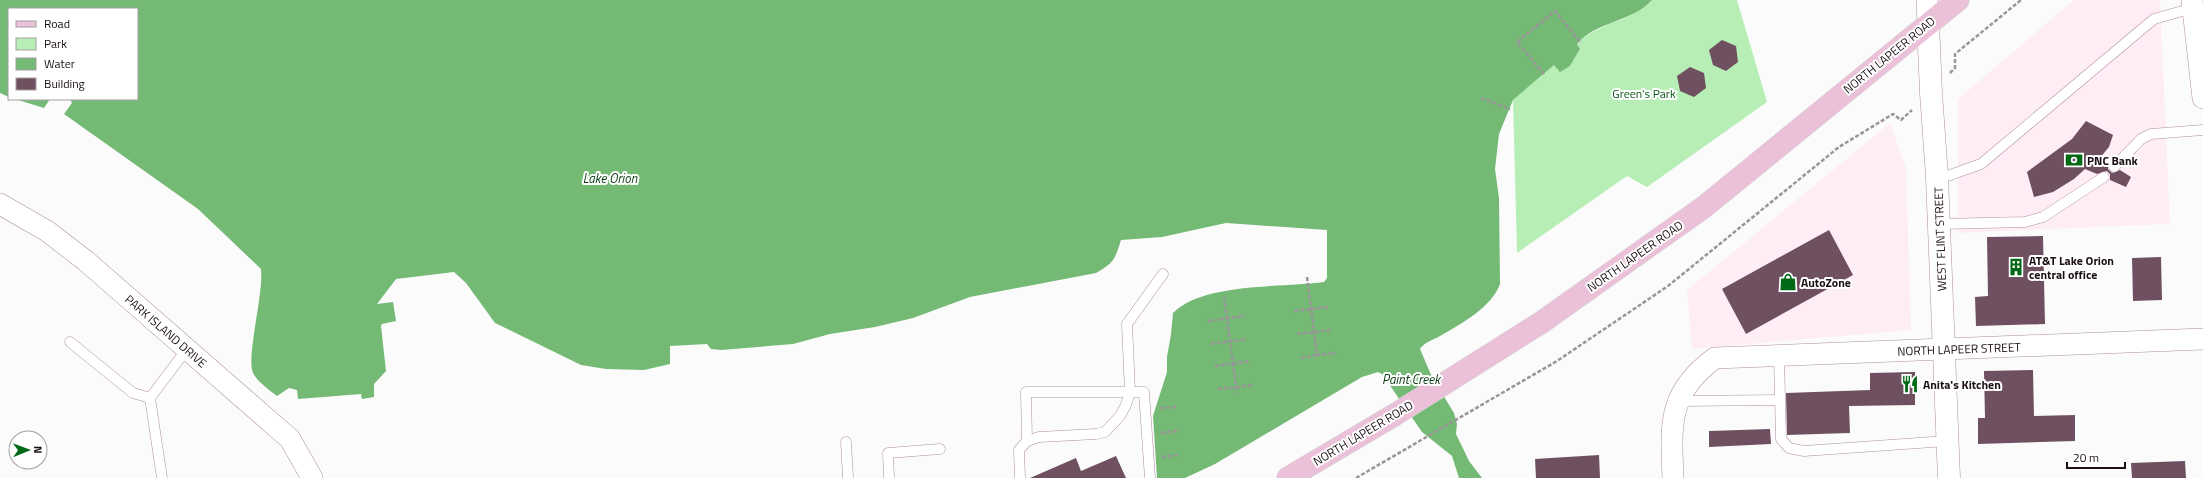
<svg xmlns="http://www.w3.org/2000/svg" width="2203" height="478" font-family="'Titillium Web',sans-serif">
  <style>
    .built { fill: #ffedf6 }
    .green { fill: #b6eeb6 }
    .water { fill: #74ba75 }
    .building { fill: #6e5061 }
    .lines { fill: none; stroke-linecap: round; stroke-linejoin: round }
    .lane-casing { stroke: #af8d9f; stroke-width: 11 }
    .street-casing { stroke: #af8d9f; stroke-width: 22 }
    .secondary-casing { stroke: #af8d9f; stroke-width: 23 }
    .primary-casing { stroke: #d6d4d5; stroke-width: 23 }
    .path { stroke: #9a9598; stroke-width: 2.5; stroke-dasharray: 4 2; stroke-linecap: butt }
    .lane { stroke: #fff; stroke-width: 10 }
    .street { stroke: #fff; stroke-width: 21 }
    .secondary { stroke: #fff; stroke-width: 22 }
    .primary { stroke: #ebc1d9; stroke-width: 22 }
    .labels { text-anchor: middle; dominant-baseline: central; stroke-width: 4; stroke-linejoin: round; paint-order: stroke }
    .street-label { font-size: 12px; fill: #1b0f16; stroke: #fff }
    .park-label { font-size: 12px; fill: #085615; stroke: #fff }
    .poi-label { font-size: 12px; font-weight: bold; fill: #1b0f16; stroke: #fff; text-anchor: start }
    .water-label { font-size: 13px; font-style: italic; fill: #0c3e12; stroke: #fff }
  </style>
  <rect width="100%" height="100%" fill="#fbfbfb"/>
  <g class="built">
    <path d="M 2074,0 L 2160,0 L 2170,224 L 1958,233 L 1958,99 Z"/>
    <path d="M 1890,123 L 1906,168 L 1911,330 L 1692,349 L 1687,290 Z"/>
  </g>
  <path class="green" d="M 1652,0 L 1737,0 L 1767,102 L 1647,187 L 1627,176 L 1517,253 L 1513,100 L 1554,65 L 1570,66 L 1580,49 L 1577,44 C 1597,22 1633,22 1652,0 Z"/>
  <g class="water">
    <path d="M 0,0 L 1652,0 C 1633,22 1596,21 1577,44 L 1580,49 L 1570,66 L 1560,72 L 1554,65 L 1513,100 L 1499,134 L 1495,169 L 1499,198 L 1500,284 C 1492,307 1461,324 1440,336 C 1433,340 1425,342 1420,349 L 1432,377 L 1454,413 L 1457,424 L 1456,434 L 1469,461 L 1482,478 L 1459,478 L 1452,456 L 1422,432 L 1382,374 L 1378,372 L 1362,377 L 1215,464 L 1185,478 L 1157,478 L 1153,416 L 1167,372 L 1167,357 L 1171,334 L 1173,313 C 1203,282 1283,288 1324,282 L 1327,278 L 1327,230 L 1226,223 L 1162,237 L 1121,240 C 1115,259 1114,263 1096,273 L 970,297 L 913,318 L 875,327 L 830,334 L 793,344 L 721,350 L 711,349 L 707,344 L 670,346 L 670,364 L 644,370 L 606,369 L 581,365 L 495,323 L 466,283 L 454,272 L 396,279 L 377,304 L 393,302 L 396,321 L 382,324 L 381,326 L 386,371 L 374,384 L 374,397 L 362,399 L 361,394 L 298,399 L 297,390 L 289,388 L 277,396 C 270,391 257,381 253,373 C 246,358 264,292 261,269 L 198,209 L 64,114 L 72,103 L 70,99 L 137,99 L 137,9 L 9,9 L 9,97 L 0,93 Z"/>
    <path d="M 15,99 L 50,99 L 44,108 Z"/>
  </g>
  <g class="building">
    <path d="M 1722,40 L 1736,46 L 1738,62 L 1726,71 L 1713,65 L 1709,50 Z"/>
    <path d="M 1690,67 L 1704,73 L 1706,88 L 1694,97 L 1680,91 L 1677,76 Z"/>
    <path d="M 2086,121 L 2113,135 L 2109,147 L 2099,159 L 2108,164 L 2108,169 L 2112,173 L 2120,170 L 2131,177 L 2126,187 L 2110,180 L 2110,174 L 2107,171 L 2097,174 L 2085,169 L 2074,179 L 2053,192 L 2034,197 L 2027,172 L 2072,139 Z"/>
    <path d="M 1829,230 L 1853,275 L 1746,334 L 1722,289 Z"/>
    <path d="M 2043,236 L 2045,324 L 1976,326 L 1975,297 L 1988,296 L 1987,237 Z"/>
    <path d="M 2161,257 L 2162,300 L 2133,301 L 2132,258 Z"/>
    <path d="M 2033,370 L 2034,416 L 2075,415 L 2075,441 L 1978,444 L 1978,418 L 1985,418 L 1984,371 Z"/>
    <path d="M 1915,372 L 1915,405 L 1849,406 L 1850,433 L 1787,435 L 1786,393 L 1870,390 L 1870,373 Z"/>
    <path d="M 1770,429 L 1771,444 L 1709,447 L 1709,431 Z"/>
    <path d="M 1599,455 L 1600,478 L 1536,478 L 1535,459 Z"/>
    <path d="M 1116,456 L 1126,478 L 1030,478 L 1076,458 L 1081,471 Z"/>
    <path d="M 2185,461 L 2186,478 L 2132,478 L 2131,463 Z"/>
  </g>
  <g class="lines">
    <g class="lane-casing">
      <g id="lane">
        <path d="M 2114,167 L 2141,139 L 2151,134 L 2203,130"/>
        <path d="M 1937,177 L 1950,175 L 1981,164 L 2154,19 L 2193,8"/>
        <path d="M 1940,224 L 2025,222 L 2043,217 L 2104,177"/>
        <path d="M 70,342 L 133,393 L 150,398 L 187,349"/>
        <path d="M 1779,356 L 1781,439 L 1789,448 L 1804,451 L 1947,441"/>
        <path d="M 150,398 L 162,478"/>
        <path d="M 1679,401 L 1780,400"/>
        <path d="M 1027,441 L 1026,392 L 1144,392 L 1150,478"/>
        <path d="M 846,442 L 848,478"/>
        <path d="M 889,478 L 888,453 L 940,449"/>
        <path d="M 1020,478 L 1019,450 L 1027,441 L 1039,437 L 1096,434 L 1105,432 L 1120,416 L 1126,405 L 1130,392 L 1127,324 L 1163,274"/>
      </g>
    </g>
    <g class="street-casing">
      <g id="street">
        <path d="M 1927,0 L 1928,24"/>
        <path d="M 2192,0 L 2203,98"/>
        <path d="M 0,204 L 47,231 L 86,261 L 290,439 L 312,478"/>
        <path d="M 1673,478 C 1671,425 1667,393 1715,358 L 2203,339"/>
      </g>
    </g>
    <g class="secondary-casing">
      <path id="secondary" d="M 1928,24 L 1931,93 L 1937,177 L 1949,478"/>
    </g>
    <g class="primary-casing">
      <path id="primary" d="M 1288,478 L 1396,414 L 1542,322 L 1704,207 L 1958,0"/>
    </g>
    <g class="path">
      <path d="M 1950,73 L 1955,68 L 1955,54 L 2021,0"/>
      <path d="M 1544,74 L 1517,42 L 1555,11 L 1581,43"/>
      <path d="M 1481,98 L 1510,109"/>
      <path d="M 1307,277 L 1317,355 L 1336,353"/>
      <path d="M 1224,297 L 1237,393"/>
      <path d="M 1294,311 L 1329,307"/>
      <path d="M 1208,321 L 1245,316"/>
      <path d="M 1297,334 L 1332,330"/>
      <path d="M 1211,344 L 1247,339"/>
      <path d="M 1301,358 L 1317,355"/>
      <path d="M 1215,366 L 1250,361"/>
      <path d="M 1218,389 L 1254,385"/>
      <path d="M 1160,408 L 1176,407"/>
      <path d="M 1161,433 L 1177,431"/>
      <path d="M 1162,457 L 1179,455"/>
      <path d="M 1356,478 L 1557,361 L 1668,286 L 1839,147 L 1893,114 L 1901,120 L 1912,110"/>
    </g>
    <use href="#lane" class="lane"/>
    <use href="#street" class="street"/>
    <use href="#secondary" class="secondary"/>
    <use href="#primary" class="primary"/>
  </g>
  <defs>
    <g id="bank-bare" transform="scale(1.38)"><path d="M-6-4H6V4H-6ZM0-2.3a2.3 2.3 0 1 0 0 4.6a2.3 2.3 0 1 0 0-4.6Z" fill="#006916" stroke="#fff" stroke-width="2.5" paint-order="stroke"/></g>
    <g id="building-bare" transform="scale(1.38)"><path d="M-4-6H4V6H1V3H-1V6H-4ZM-2.5-4.3h1.7v1.8h-1.7ZM.8-4.3h1.7v1.8H.8ZM-2.5-1h1.7V.8h-1.7ZM.8-1h1.7V.8H.8Z" fill="#006916" stroke="#fff" stroke-width="2.5" paint-order="stroke"/></g>
    <g id="shop-bare" transform="scale(1.38)"><path d="M-5-2.5h2.3a2.7 3.5 0 0 1 5.4 0H5L5.5 6h-11ZM-1.5-2.5h3a1.5 2.3 0 0 0-3 0Z" fill="#006916" stroke="#fff" stroke-width="2.5" paint-order="stroke"/></g>
    <g id="restaurant-bare" transform="scale(1.38)"><path d="M-5-6h1v4h1v-4h1v4h1v-4h1v5L-1.5 .5V6h-2V.5L-5-1ZM5-6V6H3V1.5H1.5Q1.5-4 5-6Z" fill="#006916" stroke="#fff" stroke-width="2.5" paint-order="stroke"/></g>
  </defs>
  <g fill-rule="evenodd">
    <use href="#bank-bare" x="2074" y="160"/>
    <use href="#building-bare" x="2016" y="267"/>
    <use href="#shop-bare" x="1788" y="282"/>
    <use href="#restaurant-bare" x="1910" y="384"/>
  </g>
  <g class="labels">
    <g class="street-label">
      <text transform="translate(1889 55) rotate(-39)">NORTH LAPEER ROAD</text>
      <text transform="translate(1940 239) rotate(-92)">WEST FLINT STREET</text>
      <text transform="translate(1635 256) rotate(-35)">NORTH LAPEER ROAD</text>
      <text transform="translate(166 331) rotate(41)">PARK ISLAND DRIVE</text>
      <text transform="translate(1959 349) rotate(-2)">NORTH LAPEER STREET</text>
      <text transform="translate(1363 433) rotate(-31)">NORTH LAPEER ROAD</text>
    </g>
    <g class="park-label">
      <text x="1644" y="93">Green's Park</text>
    </g>
    <g class="poi-label">
      <text x="2087" y="160">PNC Bank</text>
      <text x="2029" y="260">AT&amp;T Lake Orion<tspan x="2029" dy="14">central office</tspan></text>
      <text x="1801" y="282">AutoZone</text>
      <text x="1923" y="384">Anita's Kitchen</text>
    </g>
    <g class="water-label">
      <text x="610" y="178">Lake Orion</text>
      <text x="1411" y="379">Paint Creek</text>
    </g>
  </g>
  <rect x="8" y="8" width="130" height="92" fill="#ffffff" stroke="#a49fa2"/>
  <rect x="16" y="21" width="20" height="6" fill="#ebc1d9" stroke="#a49fa2"/>
  <text x="44" y="28" font-size="12" fill="#1b0f16">Road</text>
  <rect x="16" y="38" width="20" height="12" fill="#b6eeb6" stroke="#a49fa2"/>
  <text x="44" y="48" font-size="12" fill="#1b0f16">Park</text>
  <rect x="16" y="58" width="20" height="12" fill="#74ba75" stroke="#a49fa2"/>
  <text x="44" y="68" font-size="12" fill="#1b0f16">Water</text>
  <rect x="16" y="78" width="20" height="12" fill="#6e5061" stroke="#a49fa2"/>
  <text x="44" y="88" font-size="12" fill="#1b0f16">Building</text>
  <g transform="translate(28 450) rotate(89)"><circle r="19" fill="#ffffff" stroke="#a49fa2"/>
  <path d="M0-3L7 15L0 10L-7 15Z" fill="#006916"/>
  <text y="-6" font-size="11" font-weight="bold" text-anchor="middle" fill="#1b0f16">N</text>
  </g>
  <path d="M2067 462v6h58v-6" fill="none" stroke="#1b0f16" stroke-width="2"/>
  <text x="2073" y="462" font-size="12" fill="#1b0f16" stroke="#ffffff" stroke-width="3" paint-order="stroke">20 m</text>
</svg>
